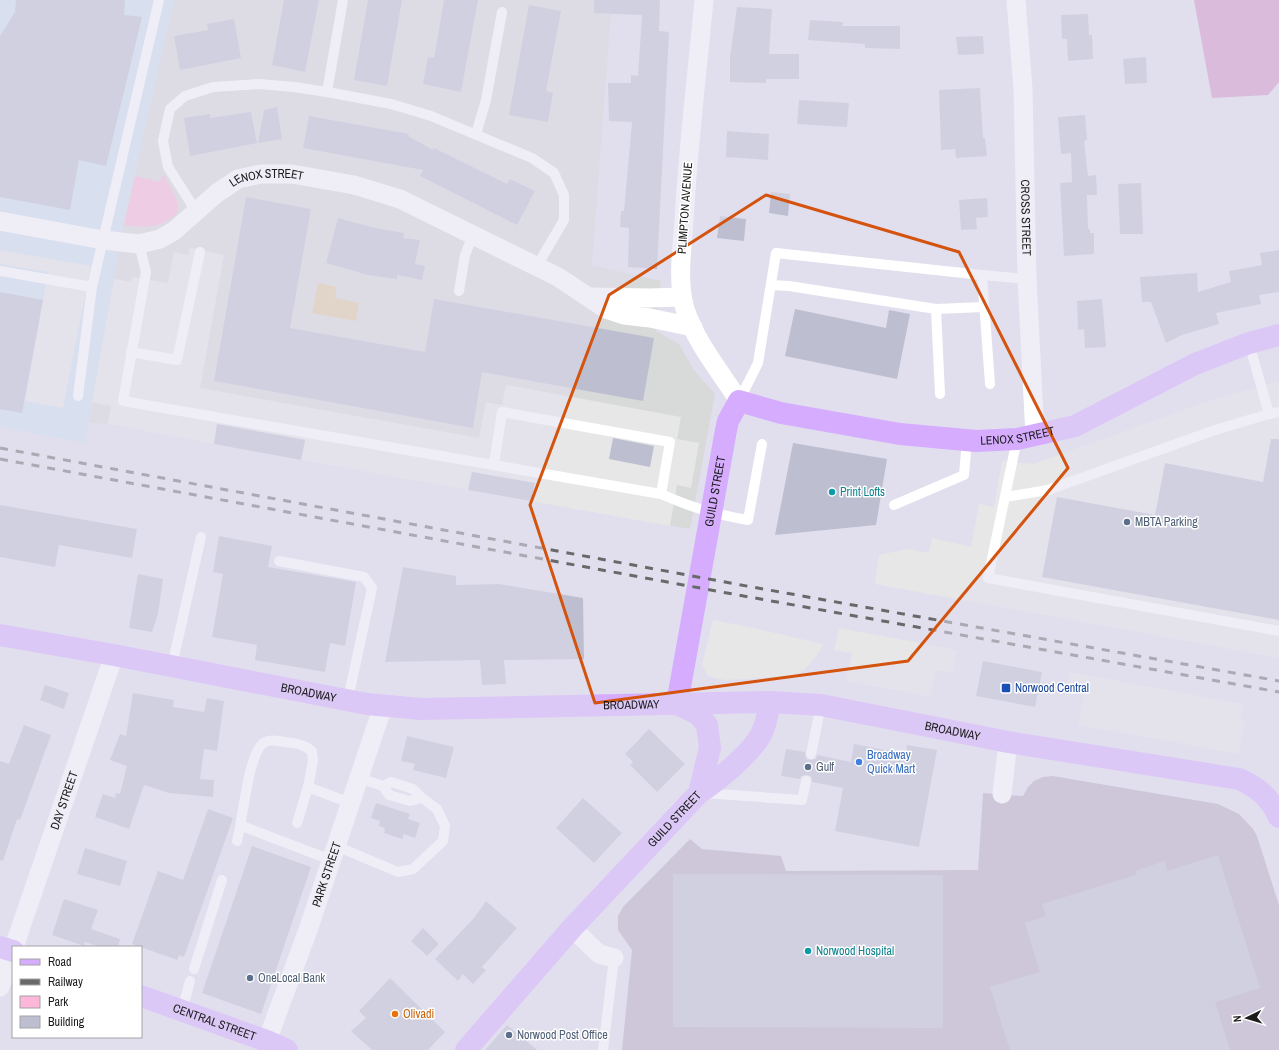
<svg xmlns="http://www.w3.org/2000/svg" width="1279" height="1050" font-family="'Archivo Narrow',sans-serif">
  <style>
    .residential { fill: #d8d9d9 }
    .commercial { fill: #ccdff0 }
    .construction { fill: #b5abc2 }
    .forest { fill: #d091c6 }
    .park { fill: #fdb7d8 }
    .parking { fill: #e7e7e7 }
    .water { fill: #dfca9c }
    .building { fill: #bdbfd0 }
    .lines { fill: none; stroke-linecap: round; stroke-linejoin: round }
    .lane { stroke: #fff; stroke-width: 10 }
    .street { stroke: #fff; stroke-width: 19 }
    .secondary { stroke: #d6adfe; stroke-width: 22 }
    .rail { stroke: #696969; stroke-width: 3; stroke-dasharray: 8 8; stroke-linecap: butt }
    .marked { fill: none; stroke: #d4530e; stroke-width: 3; stroke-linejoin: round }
    .culture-dot { fill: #0f9aa8; stroke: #fff; stroke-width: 1.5 }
    .service-dot { fill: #5c6f8a; stroke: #fff; stroke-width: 1.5 }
    .transit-dot { fill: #1a4fb4; stroke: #fff; stroke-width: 1.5 }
    .shop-dot { fill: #3f7fe0; stroke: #fff; stroke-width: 1.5 }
    .food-dot { fill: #e8710a; stroke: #fff; stroke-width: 1.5 }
    .labels { text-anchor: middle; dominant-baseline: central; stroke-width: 3; stroke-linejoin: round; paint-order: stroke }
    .street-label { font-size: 12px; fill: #1b1b1b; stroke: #fff }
    .culture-label { font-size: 12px; fill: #0d838f; stroke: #fff; text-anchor: start }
    .service-label { font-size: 12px; fill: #4e5e75; stroke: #fff; text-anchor: start }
    .transit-label { font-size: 12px; fill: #164399; stroke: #fff; text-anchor: start }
    .shop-label { font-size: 12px; fill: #366cbe; stroke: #fff; text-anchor: start }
    .food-label { font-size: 12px; fill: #c56008; stroke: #fff; text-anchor: start }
  </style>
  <rect width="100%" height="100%" fill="#e1dfee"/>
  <path class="residential" d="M 174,0 L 612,0 L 592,265 L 661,281 L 656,331 L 679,344 L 694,370 L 715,394 L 690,529 L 108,424 L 89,423 L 123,225 Z"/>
  <path class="commercial" d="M 0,0 L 174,0 L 123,225 L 85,443 L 0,427 Z"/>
  <path class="construction" d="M 1053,776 L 1218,804 L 1239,814 L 1253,829 L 1257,836 L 1279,905 L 1279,1050 L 622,1050 L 632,950 L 618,930 L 618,916 L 623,907 L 690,839 L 702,849 L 781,856 L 786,871 L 978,870 L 983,793 L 1023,796 L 1028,787 L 1034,781 L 1043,777 Z"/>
  <path class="forest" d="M 1194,0 L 1279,0 L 1279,82 L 1268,95 L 1212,98 Z"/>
  <path class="park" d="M 164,175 L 177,200 L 178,212 C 163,229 144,228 124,225 L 135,176 L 160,182 L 162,176 Z"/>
  <g class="parking">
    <path d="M 190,248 L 224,255 L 200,388 L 479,438 L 486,402 L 502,405 L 506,385 L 681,417 L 677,439 L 699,443 L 691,488 L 677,485 L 670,526 L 531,501 L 534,483 L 472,472 L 468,490 L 301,460 L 305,440 L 217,424 L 214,444 L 108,424 L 111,406 L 92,402 L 114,279 L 131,282 L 132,277 L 168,283 L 174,252 L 188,255 Z"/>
    <path d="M 0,250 L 91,266 L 63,408 L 25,401 L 48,272 L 0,264 Z"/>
    <path d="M 1279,381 L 1279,658 L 875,584 L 879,555 L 907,549 L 929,553 L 932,538 L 971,547 L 979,504 L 994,507 L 1002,461 L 1034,464 L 1208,401 Z"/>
    <path d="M 713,620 L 758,629 L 823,644 L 818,654 L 804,670 L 792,676 L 725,680 L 708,676 L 702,665 Z"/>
    <path d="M 839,628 L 957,650 L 953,673 L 936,670 L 931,697 L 846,681 L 852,653 L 834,650 Z"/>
    <path d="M 1070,672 L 1243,704 L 1240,719 L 1245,721 L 1239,754 L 1078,725 L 1084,695 L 1066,692 Z"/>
  </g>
  <path class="water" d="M 318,283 L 337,287 L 335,298 L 359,303 L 356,321 L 312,313 Z"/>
  <g class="building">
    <path d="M 16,0 L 125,0 L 124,15 L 142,17 L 106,166 L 79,160 L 70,210 L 0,197 L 0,36 L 15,12 Z"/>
    <path d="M 284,0 L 319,0 L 305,72 L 272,65 Z"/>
    <path d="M 368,0 L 402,0 L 387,86 L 354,80 Z"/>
    <path d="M 444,0 L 478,0 L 461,92 L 423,84 L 428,57 L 434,58 Z"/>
    <path d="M 594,0 L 660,0 L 659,31 L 669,32 L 657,269 L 628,267 L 629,228 L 620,227 L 621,211 L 624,211 L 632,122 L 609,121 L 608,83 L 631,83 L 631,75 L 638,76 L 642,15 L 594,13 Z"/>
    <path d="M 529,5 L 561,11 L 546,91 L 553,93 L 548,122 L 509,115 Z"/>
    <path d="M 737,7 L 772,9 L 769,54 L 799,54 L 799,79 L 766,79 L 766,83 L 730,82 L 730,57 Z"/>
    <path d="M 1088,14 L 1089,35 L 1092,35 L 1093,59 L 1068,61 L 1067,39 L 1062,39 L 1061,15 Z"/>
    <path d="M 234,19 L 241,58 L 180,70 L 174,36 L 208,30 L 207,24 Z"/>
    <path d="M 810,20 L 843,22 L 842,26 L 900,26 L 900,49 L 865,48 L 865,44 L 808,40 Z"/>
    <path d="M 983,36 L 984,54 L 958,55 L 956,37 Z"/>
    <path d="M 1146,57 L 1147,83 L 1125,84 L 1123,59 Z"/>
    <path d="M 980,88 L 983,138 L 985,138 L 987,156 L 956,158 L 955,149 L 941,150 L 939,90 Z"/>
    <path d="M 799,100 L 849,103 L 847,127 L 797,124 Z"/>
    <path d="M 277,107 L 282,139 L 258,143 L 264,110 Z"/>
    <path d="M 251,112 L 257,143 L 190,156 L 184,118 L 210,114 L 210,118 Z"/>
    <path d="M 1085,115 L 1087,140 L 1084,141 L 1088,176 L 1096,175 L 1097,195 L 1087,195 L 1088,229 L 1090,229 L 1090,233 L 1094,233 L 1094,254 L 1064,256 L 1060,183 L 1072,182 L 1071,153 L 1061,154 L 1058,117 Z"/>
    <path d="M 309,116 L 409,134 L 408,136 L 433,150 L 434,148 L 507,184 L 510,179 L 535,191 L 517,225 L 420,176 L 423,170 L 303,148 Z"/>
    <path d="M 727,131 L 769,134 L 768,160 L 726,157 Z"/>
    <path d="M 1141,183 L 1143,234 L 1120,234 L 1118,184 Z"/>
    <path d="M 771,192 L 790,194 L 788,216 L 769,213 Z"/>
    <path d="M 246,197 L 311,209 L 290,328 L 425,352 L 434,299 L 654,338 L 643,401 L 482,372 L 473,428 L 214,381 Z"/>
    <path d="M 987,198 L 988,217 L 976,218 L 977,229 L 961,230 L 959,200 Z"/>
    <path d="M 720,216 L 746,219 L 744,241 L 717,238 Z"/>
    <path d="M 338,218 L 375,228 L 404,233 L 403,238 L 420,240 L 415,264 L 425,266 L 422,280 L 397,275 L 397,279 L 368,275 L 326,263 Z"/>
    <path d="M 1279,250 L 1279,292 L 1259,295 L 1261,304 L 1216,313 L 1219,324 L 1182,335 L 1166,343 L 1151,302 L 1142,302 L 1140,277 L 1197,273 L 1198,292 L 1231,282 L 1229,271 L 1262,265 L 1260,253 Z"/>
    <path d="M 0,292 L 43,300 L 22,413 L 0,409 Z"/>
    <path d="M 1102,299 L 1106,347 L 1085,348 L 1084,329 L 1078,330 L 1077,301 Z"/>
    <path d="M 795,309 L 886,328 L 889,310 L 910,314 L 897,379 L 785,356 Z"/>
    <path d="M 217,424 L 305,440 L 301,460 L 214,444 Z"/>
    <path d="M 613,438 L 654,446 L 650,467 L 609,459 Z"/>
    <path d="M 1271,439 L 1279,439 L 1279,620 L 1042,577 L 1057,497 L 1155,515 L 1165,463 L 1263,482 Z"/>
    <path d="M 793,443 L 887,459 L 876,525 L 775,535 Z"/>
    <path d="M 472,472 L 535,483 L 531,501 L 468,490 Z"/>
    <path d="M 0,505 L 137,529 L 132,558 L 59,545 L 55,567 L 0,557 Z"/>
    <path d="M 219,536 L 272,546 L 268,567 L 356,582 L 345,646 L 330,643 L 325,672 L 255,660 L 257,645 L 212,637 L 223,574 L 213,572 Z"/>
    <path d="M 403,567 L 456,576 L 456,585 L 499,584 L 583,598 L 584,659 L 504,660 L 506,684 L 482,685 L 480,660 L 385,662 Z"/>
    <path d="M 138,574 L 163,579 L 158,614 L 152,632 L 129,628 Z"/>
    <path d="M 983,661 L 1042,672 L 1035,707 L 976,696 Z"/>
    <path d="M 45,685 L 69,693 L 64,709 L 40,700 Z"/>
    <path d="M 133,693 L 174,700 L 173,707 L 204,712 L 207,698 L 224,701 L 217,751 L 204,749 L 200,779 L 214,780 L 213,797 L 169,793 L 144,785 L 129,829 L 95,817 L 103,794 L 115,798 L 116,793 L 120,794 L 127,766 L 110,760 L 120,734 L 126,736 Z"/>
    <path d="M 24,725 L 51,735 L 20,820 L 17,819 L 3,861 L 0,860 L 0,761 L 9,764 Z"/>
    <path d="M 649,729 L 685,764 L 657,792 L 630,765 L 633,762 L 625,754 Z"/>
    <path d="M 407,736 L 454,747 L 446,778 L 413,770 L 415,764 L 401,761 Z"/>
    <path d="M 854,744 L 906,754 L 907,745 L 937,750 L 919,847 L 835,831 L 843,788 L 812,782 L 811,776 L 807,775 L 801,776 L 800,779 L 781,776 L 786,749 L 805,752 L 806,759 L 810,760 L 816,759 L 817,755 L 851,762 Z"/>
    <path d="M 583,798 L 622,833 L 594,863 L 556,828 Z"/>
    <path d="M 376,803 L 410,814 L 408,819 L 420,823 L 415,838 L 404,834 L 402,839 L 384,833 L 385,828 L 379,826 L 380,821 L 371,818 Z"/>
    <path d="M 208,809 L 233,818 L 184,957 L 179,955 L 177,960 L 132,944 L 158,871 L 183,880 Z"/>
    <path d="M 252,846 L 311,867 L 261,1014 L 202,993 Z"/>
    <path d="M 85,848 L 127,861 L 120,886 L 77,874 Z"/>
    <path d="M 1218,855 L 1260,988 L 1215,1002 L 1230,1050 L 1010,1050 L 990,987 L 1040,972 L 1025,923 L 1046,916 L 1042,904 L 1136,875 L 1135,871 L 1165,861 L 1167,871 Z"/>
    <path d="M 673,874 L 943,875 L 943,1028 L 673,1027 Z"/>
    <path d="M 64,899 L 98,910 L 91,929 L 120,939 L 118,947 L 100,947 L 85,942 L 84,946 L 52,935 Z"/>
    <path d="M 486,901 L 517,928 L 482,967 L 486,970 L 473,984 L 463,974 L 458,981 L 435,959 L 474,918 Z"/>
    <path d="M 423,928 L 439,944 L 427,956 L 411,941 Z"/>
    <path d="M 390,978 L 445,1032 L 428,1050 L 372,1050 L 351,1031 L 366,1018 L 359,1011 Z"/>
    <path d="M 507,1025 L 537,1050 L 485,1050 Z"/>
  </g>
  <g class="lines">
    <g class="lane">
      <path d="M 327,92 L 343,0"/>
      <path d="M 476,134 L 486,100 L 502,12"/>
      <path d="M 196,211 L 168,167 L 163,141 L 170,109 L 185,96 L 213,87 L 259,84 L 294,87 L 327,92 L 391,104 L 431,116 L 532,158 L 554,173 L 564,195 L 564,220 L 537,266"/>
      <path d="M 139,244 L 146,272 L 123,401 L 661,494 C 693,508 714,514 748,520 L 762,444"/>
      <path d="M 0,271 L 92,287"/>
      <path d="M 982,275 L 1027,279"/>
      <path d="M 771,285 L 789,286 L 936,309 L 984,307"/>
      <path d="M 459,291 L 465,255 L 473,235"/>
      <path d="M 936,309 L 940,394"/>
      <path d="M 1249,343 L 1269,414 L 1279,412"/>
      <path d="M 131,352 L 177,360 L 200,252"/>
      <path d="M 78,396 L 92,287 L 159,0"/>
      <path d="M 739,401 L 758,363 L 776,253 L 982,275 L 990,384"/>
      <path d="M 1017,439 L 988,578 L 1279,631"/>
      <path d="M 494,464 L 502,412 L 670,442 L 661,494"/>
      <path d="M 1005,497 L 1048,490 L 1215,430 L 1269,414"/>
      <path d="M 894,505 L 964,475 L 967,440"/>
      <path d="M 279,561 L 364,577 L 372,588 L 348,699"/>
      <path d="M 172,666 L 201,537"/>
      <path d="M 811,754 L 821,705"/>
      <path d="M 359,778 L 383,786"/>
      <path d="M 703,793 L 802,800 L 806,781"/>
      <path d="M 297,823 L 308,787"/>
      <path d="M 242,826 L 331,860"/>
      <path d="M 237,841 C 243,821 248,750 265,742 C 271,739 278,741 284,742 C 295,743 303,744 312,751 L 313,761 L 308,787 L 350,803"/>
      <path d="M 336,846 L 398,872 L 413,869 L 443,841 L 445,826 L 437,809 L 422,798 L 413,789 L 391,782 L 383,786 L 389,795 L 410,801 L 422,798"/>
      <path d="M 194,969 L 222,880"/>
      <path d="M 182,1011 L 190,981"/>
      <path d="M 603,1050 L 614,958"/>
    </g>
    <g class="street">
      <path d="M 704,0 C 697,74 688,147 684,221 C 682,249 677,282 685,309 C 696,343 720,371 739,401"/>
      <path id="s1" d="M 1016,0 L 1023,89 L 1027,279 L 1035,436"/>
      <path id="s2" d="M 0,221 L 103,240 L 139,244 L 160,239 L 174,231 L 217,193 L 238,179 L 261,174 L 292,174 L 354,185 L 400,199 L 558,277 L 606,309 L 624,315 L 650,318 L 693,327"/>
      <path d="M 590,297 L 649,298 L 682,297"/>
      <path d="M 1002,794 L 1008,742"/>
      <path d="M 572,928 L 599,954 L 614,958"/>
      <path id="s3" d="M 14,947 L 114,655"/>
      <path d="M 0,987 L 13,951"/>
      <path id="s4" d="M 267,1041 L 308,930 L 383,706"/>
    </g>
    <g class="secondary">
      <path id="s5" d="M 0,635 L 114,655 L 367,704 L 421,709 L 770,702 L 821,705 L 1008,742 L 1239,779 C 1258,787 1270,798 1279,817"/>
      <path d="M 699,793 C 718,780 755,751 763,730 C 767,721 768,711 770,702"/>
      <path d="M 0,947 L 13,951"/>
      <path id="s6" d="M 141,996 L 267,1041 L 287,1050"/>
      <path id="s7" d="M 466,1050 L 572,928 L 699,793 L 710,748 L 707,725 L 698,714 L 677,704 L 726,430 L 728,421 L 739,401 L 781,413 L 900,434 L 976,441 L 1017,439 L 1075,426 L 1195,364 L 1249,343 L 1279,335"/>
    </g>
    <g class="rail">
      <path d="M 0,448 L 752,587 L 1279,681"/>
      <path d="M 0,459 L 727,593 L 1279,692"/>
    </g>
  </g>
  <path d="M0 0H1279V1050H0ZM 766,195 L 959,252 L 1068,468 L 908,661 L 595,703 L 530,505 L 609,295 Z" fill="#e1dfee" fill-opacity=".55" fill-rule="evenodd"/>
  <path class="marked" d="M 766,195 L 959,252 L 1068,468 L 908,661 L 595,703 L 530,505 L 609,295 Z"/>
  <g class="culture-dot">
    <circle cx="832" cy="492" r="4"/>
    <circle cx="808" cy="951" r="4"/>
  </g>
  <g class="service-dot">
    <circle cx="1127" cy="522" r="4"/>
    <circle cx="808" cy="767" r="4"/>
    <circle cx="250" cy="978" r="4"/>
    <circle cx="509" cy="1035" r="4"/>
  </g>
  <rect class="transit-dot" x="1001" y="683" width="10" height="10" rx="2"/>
  <circle class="shop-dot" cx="859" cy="762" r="4"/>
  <circle class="food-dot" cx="395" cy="1014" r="4"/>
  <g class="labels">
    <g class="street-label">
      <text stroke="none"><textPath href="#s2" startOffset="290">LENOX STREET</textPath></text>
      <text transform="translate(685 208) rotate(-86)">PLIMPTON AVENUE</text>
      <text stroke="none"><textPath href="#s1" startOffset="218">CROSS STREET</textPath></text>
      <text stroke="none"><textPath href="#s7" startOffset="1047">LENOX STREET</textPath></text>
      <text stroke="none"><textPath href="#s7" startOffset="670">GUILD STREET</textPath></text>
      <text stroke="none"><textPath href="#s5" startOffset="314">BROADWAY</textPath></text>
      <text stroke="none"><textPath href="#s5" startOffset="638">BROADWAY</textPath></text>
      <text stroke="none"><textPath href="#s5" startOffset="962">BROADWAY</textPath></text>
      <text stroke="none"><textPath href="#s3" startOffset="155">DAY STREET</textPath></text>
      <text stroke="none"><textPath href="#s7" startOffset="311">GUILD STREET</textPath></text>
      <text stroke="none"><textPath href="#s4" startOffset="177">PARK STREET</textPath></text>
      <text stroke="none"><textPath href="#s6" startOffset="78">CENTRAL STREET</textPath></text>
    </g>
    <g class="culture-label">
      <text x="840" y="492">Print Lofts</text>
      <text x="816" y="951">Norwood Hospital</text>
    </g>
    <g class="service-label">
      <text x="1135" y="522">MBTA Parking</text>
      <text x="816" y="767">Gulf</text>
      <text x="258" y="978">OneLocal Bank</text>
      <text x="517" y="1035">Norwood Post Office</text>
    </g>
    <g class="transit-label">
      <text x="1015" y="688">Norwood Central</text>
    </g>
    <g class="shop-label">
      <text x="867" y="755">Broadway<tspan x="867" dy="14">Quick Mart</tspan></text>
    </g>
    <g class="food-label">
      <text x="403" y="1014">Olivadi</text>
    </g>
  </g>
  <rect x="12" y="946" width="130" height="92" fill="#ffffff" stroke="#a4a4a4"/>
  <rect x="20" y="959" width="20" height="6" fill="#d6adfe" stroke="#a4a4a4"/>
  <text x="48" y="966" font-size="12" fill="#1b1b1b">Road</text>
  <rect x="20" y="979" width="20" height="6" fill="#696969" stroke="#a4a4a4"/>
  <text x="48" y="986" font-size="12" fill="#1b1b1b">Railway</text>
  <rect x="20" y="996" width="20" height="12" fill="#fdb7d8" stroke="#a4a4a4"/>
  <text x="48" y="1006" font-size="12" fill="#1b1b1b">Park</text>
  <rect x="20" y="1016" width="20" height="12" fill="#bdbfd0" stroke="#a4a4a4"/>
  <text x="48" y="1026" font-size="12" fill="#1b1b1b">Building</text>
  <g transform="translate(1247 1018) rotate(265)" stroke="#ffffff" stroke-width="3" paint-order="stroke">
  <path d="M0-3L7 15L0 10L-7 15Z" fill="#1b1b1b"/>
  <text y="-6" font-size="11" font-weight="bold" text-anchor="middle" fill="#1b1b1b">N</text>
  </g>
</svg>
